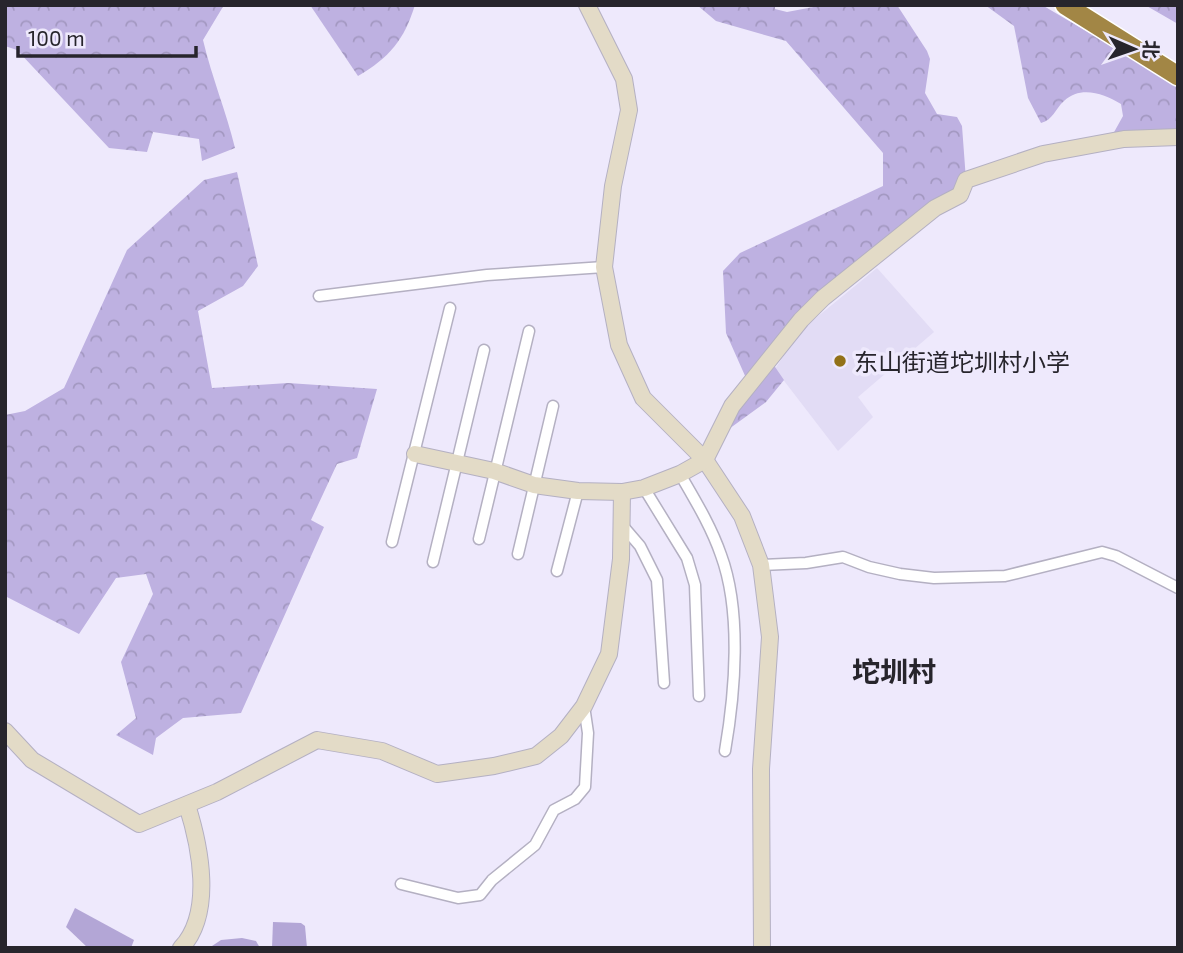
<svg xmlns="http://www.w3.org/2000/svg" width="1183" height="953" font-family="'Exo 2','Noto Sans SC',sans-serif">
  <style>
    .built { fill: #e2dcf5 }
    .forest { fill: url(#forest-crowns) }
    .water { fill: #b3a6d6 }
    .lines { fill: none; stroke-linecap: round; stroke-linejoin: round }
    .street-casing { stroke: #b4b0c2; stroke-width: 13 }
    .secondary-casing { stroke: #b4b0c2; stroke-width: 18 }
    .highway-casing { stroke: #fff; stroke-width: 22 }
    .street { stroke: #fff; stroke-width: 10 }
    .secondary { stroke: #e3dbc7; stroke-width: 16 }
    .highway { stroke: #a28645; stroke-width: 19 }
    .poi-dot { fill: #927118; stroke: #eee9fc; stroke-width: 2.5 }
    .labels { text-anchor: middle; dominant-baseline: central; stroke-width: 7; stroke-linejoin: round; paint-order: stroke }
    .poi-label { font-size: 24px; fill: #27252c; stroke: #eee9fc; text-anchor: start }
    .quarter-label { font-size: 28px; font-weight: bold; fill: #27252c; stroke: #eee9fc }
  </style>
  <defs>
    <pattern id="forest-crowns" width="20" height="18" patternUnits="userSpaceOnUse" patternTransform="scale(1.75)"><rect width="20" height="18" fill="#beb1e1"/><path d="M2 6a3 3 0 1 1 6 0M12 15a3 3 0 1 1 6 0" fill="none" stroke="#a398c1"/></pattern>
  </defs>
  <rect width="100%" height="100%" fill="#eee9fc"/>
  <path class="built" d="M 877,268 L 934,332 L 858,397 L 873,417 L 838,451 L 775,369 L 800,331 Z"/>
  <g class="forest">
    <path d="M 5,5 L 224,5 L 203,40 C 212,78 226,111 235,148 L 202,161 L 199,139 L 153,132 L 147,152 L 109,148 L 17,50 L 5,46 Z"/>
    <path d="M 310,5 L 415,5 C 404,40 390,57 358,76 Z"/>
    <path d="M 697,5 L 775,5 L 775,9 L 787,12 L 824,5 L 897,5 L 927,51 L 930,59 L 925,93 L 937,114 L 957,117 L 962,126 L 966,180 L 863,268 L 771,361 L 784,380 L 766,402 L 722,434 L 746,378 L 726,333 L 723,271 L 740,253 L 883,186 L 883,153 L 786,41 L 716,21 Z"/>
    <path d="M 985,5 L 1042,5 L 1178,85 L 1178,137 L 1113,134 L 1123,116 L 1121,104 C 1104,94 1081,85 1064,101 C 1055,109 1053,120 1041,123 L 1028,98 L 1014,26 Z"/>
    <path d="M 1145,5 L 1178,5 L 1178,24 Z"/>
    <path d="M 237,172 L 258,266 L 243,286 L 198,311 L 212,388 L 288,383 L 377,389 L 357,458 L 337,464 L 311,520 L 324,527 L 241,713 L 183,718 L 156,738 L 153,755 L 116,735 L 136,718 L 121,662 L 153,594 L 146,574 L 116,578 L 79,634 L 5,596 L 5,415 L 25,411 L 64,388 L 127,250 L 204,180 Z"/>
  </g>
  <g class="water">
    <path d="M 75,908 L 134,940 L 131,948 L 88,948 L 66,927 Z"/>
    <path d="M 273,922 L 301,923 L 305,926 L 307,948 L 272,948 Z"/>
    <path d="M 242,938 L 256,941 L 260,948 L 209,948 L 221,940 Z"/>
  </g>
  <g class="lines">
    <g class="street-casing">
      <g id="street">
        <path d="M 319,296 L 487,275 L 604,267"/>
        <path d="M 680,474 C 695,500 711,526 721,555 C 742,612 735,693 725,751"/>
        <path d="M 644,488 L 687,558 L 695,585 L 699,696"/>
        <path d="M 622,525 L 640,546 L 657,580 L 664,683"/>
        <path d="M 479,539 L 529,331"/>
        <path d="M 392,542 L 450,308"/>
        <path d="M 518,554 L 553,406"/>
        <path d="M 433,562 L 484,350"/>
        <path d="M 761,565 L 806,563 L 843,557 L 869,567 L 900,574 L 934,578 L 1005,576 L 1102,552 L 1116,556 L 1178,588"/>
        <path d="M 557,571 L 578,491"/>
        <path d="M 401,884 L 458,898 L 480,895 L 492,880 L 535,845 L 554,810 L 575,799 L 585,787 L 588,733 L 584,706"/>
      </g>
    </g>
    <g class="secondary-casing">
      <g id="secondary">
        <path d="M 587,5 L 624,79 L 629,110 L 613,186 L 604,267 L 619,345 L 643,398 L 705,460 L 742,516 L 761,565 L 770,637 L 761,769 L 762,948"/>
        <path d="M 415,454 L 494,471 L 534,485 L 578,491 L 622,492 L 644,488 L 680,474 L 705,460 L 732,406 L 801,320 L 823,298 L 935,208 L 960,195 L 966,180 L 1043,154 L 1124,139 L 1178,137"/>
        <path d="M 5,731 L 32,760 L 139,824 L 217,792 L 317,740 L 382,751 L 437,774 L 494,766 L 536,756 L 561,736 L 584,706 L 609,654 L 621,559 L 622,492"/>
        <path d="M 181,948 C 214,913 200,846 187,805"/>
      </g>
    </g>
    <g class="highway-casing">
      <path id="highway" d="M 1065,5 L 1178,76"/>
    </g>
    <use href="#street" class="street"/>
    <use href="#secondary" class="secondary"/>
    <use href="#highway" class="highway"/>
  </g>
  <circle class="poi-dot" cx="840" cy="361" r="7"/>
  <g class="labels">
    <g class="poi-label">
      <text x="854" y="361">东山街道坨圳村小学</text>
    </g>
    <g class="quarter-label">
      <text x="894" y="671">坨圳村</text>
    </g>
  </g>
  <rect width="1183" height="953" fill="none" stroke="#27252c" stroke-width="14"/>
  <g transform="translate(1134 49) rotate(92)" stroke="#eee9fc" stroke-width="5" paint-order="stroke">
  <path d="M0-5L12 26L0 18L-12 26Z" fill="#27252c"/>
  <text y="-10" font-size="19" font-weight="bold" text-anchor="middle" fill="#27252c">北</text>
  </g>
  <path d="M18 46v10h178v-10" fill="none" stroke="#27252c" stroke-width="3.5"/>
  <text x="28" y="46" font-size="21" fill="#27252c" stroke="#eee9fc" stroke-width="5" paint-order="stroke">100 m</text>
</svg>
